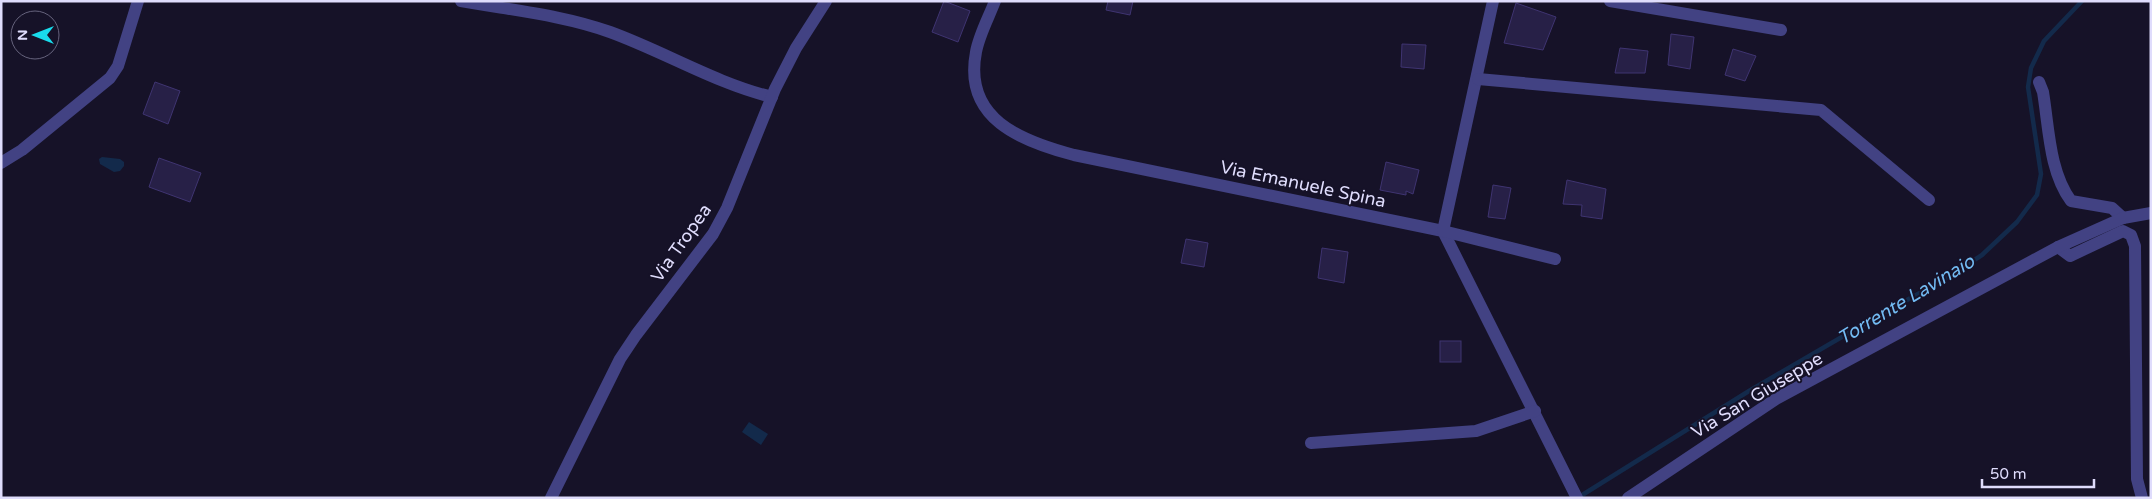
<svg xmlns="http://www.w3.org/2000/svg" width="2152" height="499" font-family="'Varela Round',sans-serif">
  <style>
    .water { fill: #132a4b }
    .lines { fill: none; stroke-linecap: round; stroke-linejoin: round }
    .stream { stroke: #132a4b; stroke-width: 4.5 }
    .building { fill: #272047; stroke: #3f3471 }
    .minor { stroke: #424283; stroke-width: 12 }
    .labels { text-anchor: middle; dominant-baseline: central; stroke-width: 4; stroke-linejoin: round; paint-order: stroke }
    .street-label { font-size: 18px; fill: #dfdcfc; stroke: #161228 }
    .water-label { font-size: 19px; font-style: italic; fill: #73bbf3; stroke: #161228 }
  </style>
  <rect width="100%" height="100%" fill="#161228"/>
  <g class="water">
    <path d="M 102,157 L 120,159 L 124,162 L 124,166 L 120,171 L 114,172 L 100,164 L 99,159 Z"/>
    <path d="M 749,422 L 768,434 L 761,445 L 742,432 Z"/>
  </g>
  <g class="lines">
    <path class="stream" d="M 1579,497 L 1749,391 L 1883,313 L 1940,282 L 1982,255 L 2017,222 L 2037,195 L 2041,174 L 2028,87 L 2031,68 L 2044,41 L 2082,1"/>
  </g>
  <g class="building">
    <path d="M 944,1 L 970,11 L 958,42 L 932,32 Z"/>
    <path d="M 1108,1 L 1133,1 L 1130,15 L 1106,10 Z"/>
    <path d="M 1516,3 L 1556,17 L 1543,50 L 1504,43 Z"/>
    <path d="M 1671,34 L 1694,37 L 1690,69 L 1668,65 Z"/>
    <path d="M 1402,44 L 1426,45 L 1424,69 L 1401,67 Z"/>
    <path d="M 1620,48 L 1648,51 L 1645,73 L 1615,73 Z"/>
    <path d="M 1733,49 L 1756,56 L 1745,81 L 1725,75 Z"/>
    <path d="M 155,82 L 180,91 L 168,124 L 143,114 Z"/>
    <path d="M 159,158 L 201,173 L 190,202 L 149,187 Z"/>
    <path d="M 1386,162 L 1419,170 L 1413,194 L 1406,191 L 1406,195 L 1380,190 Z"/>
    <path d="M 1567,180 L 1606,189 L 1602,219 L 1581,216 L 1582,205 L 1563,204 Z"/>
    <path d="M 1493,185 L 1511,188 L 1505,219 L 1488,217 Z"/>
    <path d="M 1186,239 L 1208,243 L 1204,267 L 1181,263 Z"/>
    <path d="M 1322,248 L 1348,252 L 1344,283 L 1318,278 Z"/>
    <rect x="1440" y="341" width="21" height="21"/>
  </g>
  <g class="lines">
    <g class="minor">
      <path d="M 461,1 C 510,10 563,15 610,32 C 665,52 715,83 772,97"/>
      <path d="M 995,1 C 989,17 979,35 976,52 C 963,119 1021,141 1074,155 L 1443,231 L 1577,498"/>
      <path d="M 1493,1 L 1443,231 L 1555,259"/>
      <path d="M 1610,1 L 1781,30"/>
      <path d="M 1478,79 L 1821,110 L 1929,200"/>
      <path d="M 2039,82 L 2043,92 C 2049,128 2049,171 2071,201 L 2112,208 L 2123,218"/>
      <path d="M 1,163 L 22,150 L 110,78 L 118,66 L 138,1"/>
      <path d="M 2058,247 L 2070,256 L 2123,231 L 2131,235 L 2135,246 L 2137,479 L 2142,498"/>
      <path d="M 1311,443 L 1476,431 L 1535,411"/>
      <path d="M 551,498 L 620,359 L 636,335 L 713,234 L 727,208 L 775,89 L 796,48 L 826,1"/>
      <path d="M 1628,498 L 1776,399 L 2058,247 L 2123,218 L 2151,213"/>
    </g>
  </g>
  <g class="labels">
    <g class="street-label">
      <text transform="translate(1303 184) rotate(12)">Via Emanuele Spina</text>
      <text transform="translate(681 243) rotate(-55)">Via Tropea</text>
      <text transform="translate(1757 395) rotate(-31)">Via San Giuseppe</text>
    </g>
    <g class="water-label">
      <text transform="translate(1906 300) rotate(-31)">Torrente Lavinaio</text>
    </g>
  </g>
  <rect width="2152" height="499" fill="none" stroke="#dfdcfc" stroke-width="5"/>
  <g transform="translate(35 35) rotate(270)"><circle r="24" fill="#161228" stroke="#66637d"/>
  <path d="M0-4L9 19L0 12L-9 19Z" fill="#19dcec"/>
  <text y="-8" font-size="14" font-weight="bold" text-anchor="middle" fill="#dfdcfc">N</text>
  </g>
  <path d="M1982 479v8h112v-8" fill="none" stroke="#dfdcfc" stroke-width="2.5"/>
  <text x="1990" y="479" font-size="15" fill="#dfdcfc" stroke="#161228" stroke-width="4" paint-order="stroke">50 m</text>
</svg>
